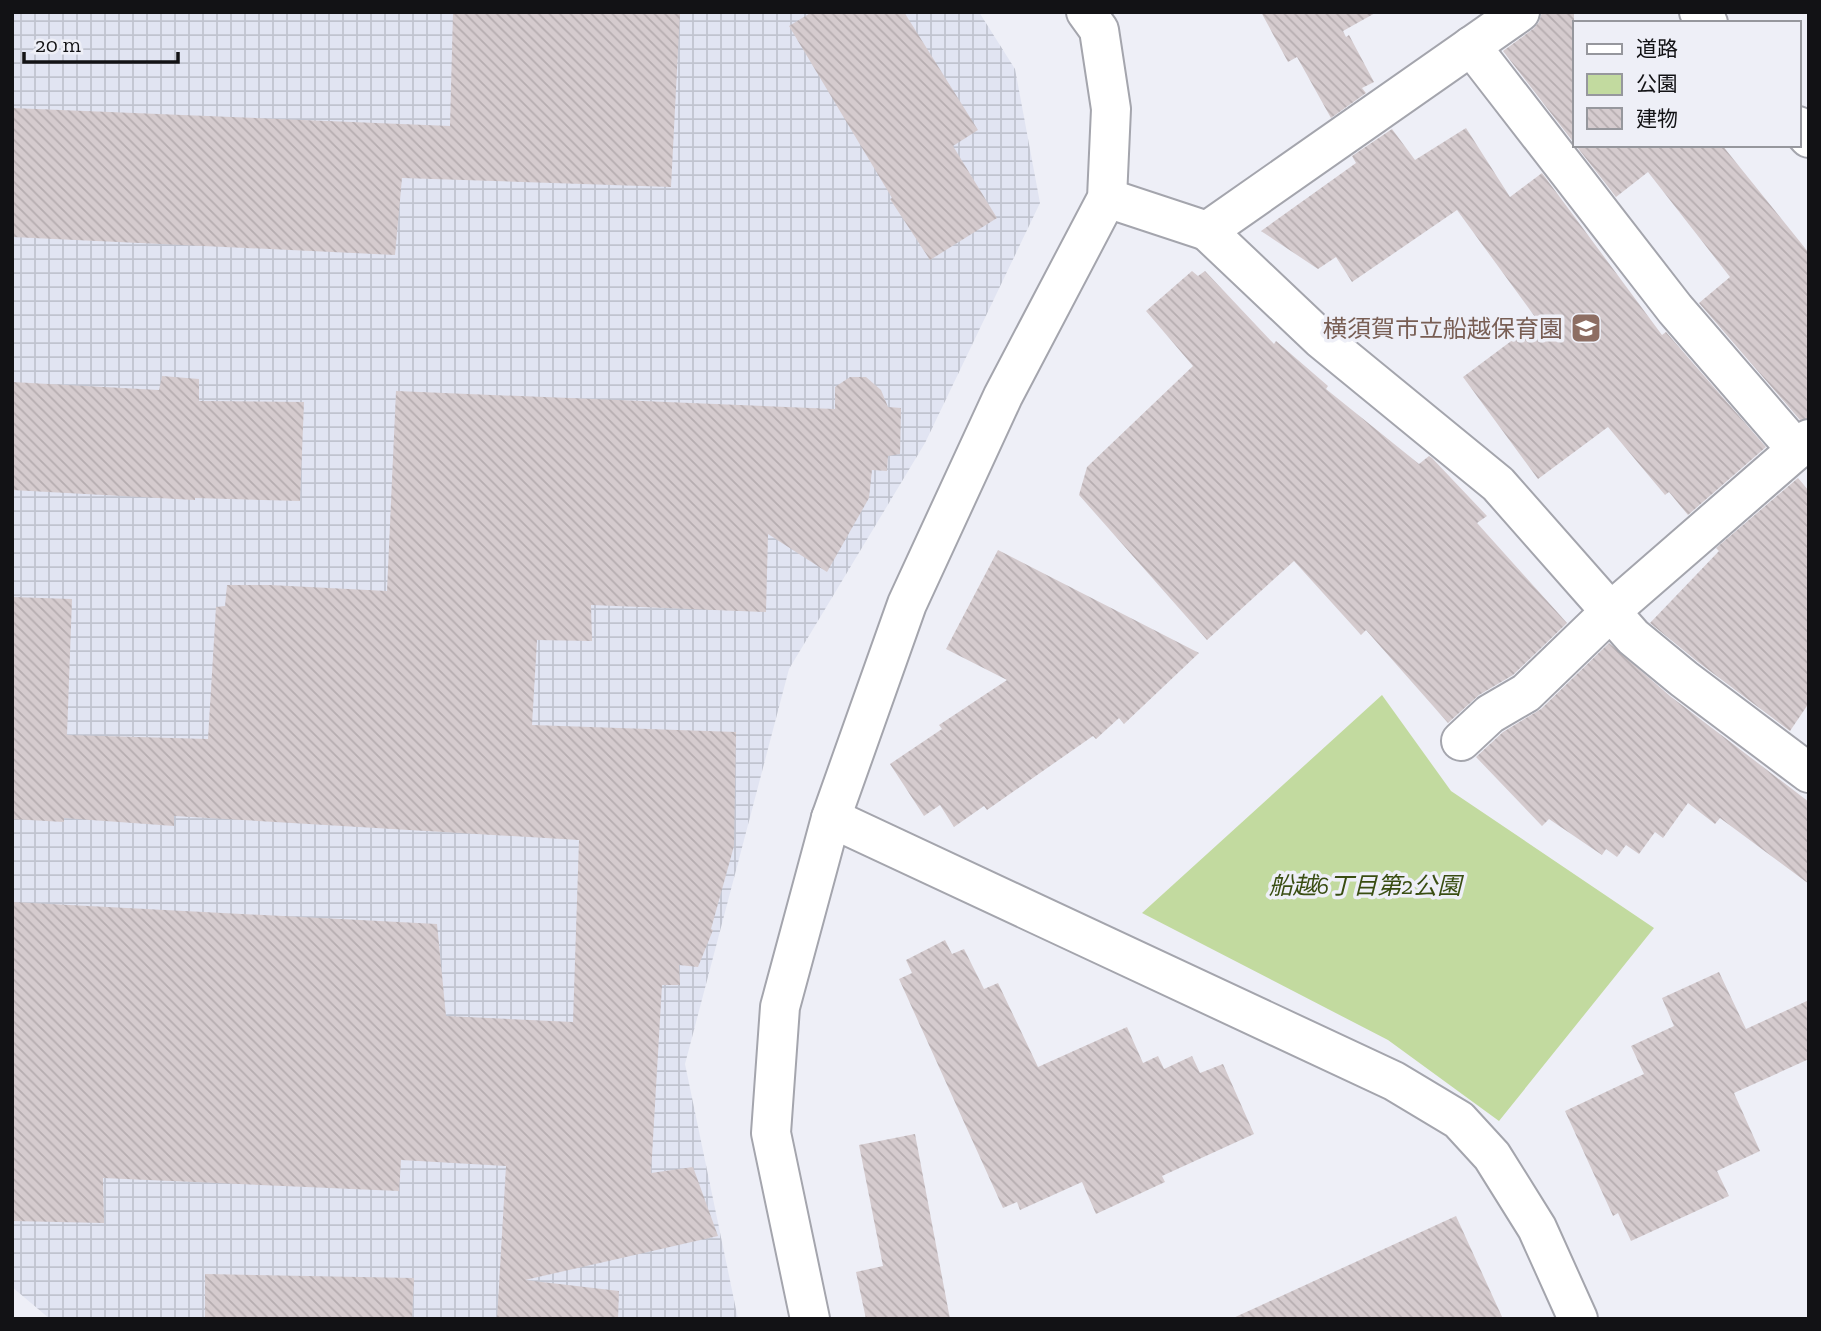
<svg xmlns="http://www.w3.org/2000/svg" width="1821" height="1331" font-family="'Zilla Slab','Noto Sans JP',serif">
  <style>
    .industrial { fill: url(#industrial-grid) }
    .park { fill: #c2da9f }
    .building { fill: url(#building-back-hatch) }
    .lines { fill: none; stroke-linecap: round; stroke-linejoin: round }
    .minor-casing { stroke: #a4a5ad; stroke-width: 42 }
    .tertiary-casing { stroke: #a4a5ad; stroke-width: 42 }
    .minor { stroke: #fff; stroke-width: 38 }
    .tertiary { stroke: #fff; stroke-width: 38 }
    .labels { text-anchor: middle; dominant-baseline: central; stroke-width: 7; stroke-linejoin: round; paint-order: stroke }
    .education-label { font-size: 24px; fill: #785e54; stroke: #eeeff7; text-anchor: end }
    .park-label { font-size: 24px; font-style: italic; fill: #394d12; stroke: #eeeff7 }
  </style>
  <defs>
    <pattern id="industrial-grid" width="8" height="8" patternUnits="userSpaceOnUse" patternTransform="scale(1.75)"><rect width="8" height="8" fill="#e1e4f2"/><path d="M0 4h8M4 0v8" fill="none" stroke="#c0c3cf"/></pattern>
    <pattern id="building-back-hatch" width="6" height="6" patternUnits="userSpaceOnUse" patternTransform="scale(1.75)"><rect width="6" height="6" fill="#d5cbce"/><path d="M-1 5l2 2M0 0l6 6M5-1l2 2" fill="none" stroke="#b6adb0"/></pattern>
  </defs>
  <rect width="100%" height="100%" fill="#eeeff7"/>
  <path class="industrial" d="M 12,12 L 979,12 L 1015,69 L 1040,203 L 925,443 L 789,669 L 685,1064 L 738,1319 L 50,1319 L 12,1287 Z"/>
  <path class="park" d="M 1382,695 L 1451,791 L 1654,928 L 1499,1121 L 1388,1040 L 1142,913 Z"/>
  <g class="building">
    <path d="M 453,12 L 680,12 L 671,187 L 402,178 L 395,255 L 12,237 L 12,108 L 450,126 Z"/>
    <path d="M 812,12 L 904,12 L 978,130 L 953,146 L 997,218 L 930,260 L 890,199 L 892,198 L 789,26 Z"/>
    <path d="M 1261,12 L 1377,12 L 1343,31 L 1346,37 L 1349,35 L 1374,82 L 1362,88 L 1366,93 L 1331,118 L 1297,57 L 1288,62 Z"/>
    <path d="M 1542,12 L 1574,12 L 1574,143 L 1503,51 L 1533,29 L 1539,22 Z"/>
    <path d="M 1466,128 L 1510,197 L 1542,173 L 1662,335 L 1666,332 L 1766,447 L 1688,515 L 1669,492 L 1665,495 L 1608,427 L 1538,479 L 1463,377 L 1538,321 L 1457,210 L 1352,282 L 1336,257 L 1318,269 L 1261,231 L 1356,163 L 1352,156 L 1392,129 L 1415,160 Z"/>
    <path d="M 1580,145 L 1722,145 L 1809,253 L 1809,418 L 1800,420 L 1699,303 L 1730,277 L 1648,172 L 1616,197 L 1577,147 Z"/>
    <path d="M 1192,271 L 1198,276 L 1205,271 L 1274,344 L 1276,341 L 1328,386 L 1326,389 L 1419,464 L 1429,456 L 1432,458 L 1487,516 L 1477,523 L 1567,623 L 1513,675 L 1479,695 L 1448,723 L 1366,630 L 1361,635 L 1294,561 L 1207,640 L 1079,495 L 1087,467 L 1193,366 L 1146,311 Z"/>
    <path d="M 162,376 L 199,379 L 199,401 L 304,402 L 300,501 L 195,498 L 195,500 L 12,490 L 12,382 L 159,390 Z"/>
    <path d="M 850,377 L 866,377 L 881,390 L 888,407 L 901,408 L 900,454 L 888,456 L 887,471 L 872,470 L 869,498 L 827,572 L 768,534 L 766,612 L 591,605 L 592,641 L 537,640 L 532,725 L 736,732 L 734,846 L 711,929 L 713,930 L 698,967 L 679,965 L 680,985 L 662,985 L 651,1173 L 693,1167 L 718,1236 L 525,1280 L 619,1291 L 618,1319 L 497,1319 L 506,1166 L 401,1160 L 399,1191 L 103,1178 L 104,1223 L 12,1221 L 12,902 L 437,924 L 446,1016 L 573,1022 L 579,840 L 174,816 L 174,826 L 64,818 L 64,822 L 12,819 L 12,597 L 72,599 L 67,735 L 208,739 L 216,607 L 225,606 L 227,585 L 270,585 L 387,591 L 396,391 L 835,409 L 835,387 Z"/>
    <path d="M 1798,478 L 1809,491 L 1809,703 L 1790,731 L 1698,662 L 1650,623 L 1719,551 L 1716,548 Z"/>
    <path d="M 998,550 L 1199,653 L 1124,724 L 1119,718 L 1096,739 L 1093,736 L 987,810 L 984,806 L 954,827 L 940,805 L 924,816 L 890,764 L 942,729 L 939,725 L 1007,680 L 946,649 Z"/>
    <path d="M 1609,643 L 1670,696 L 1809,802 L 1809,884 L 1720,818 L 1715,824 L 1688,803 L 1663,838 L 1655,832 L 1639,854 L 1626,845 L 1617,857 L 1606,849 L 1602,855 L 1549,819 L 1542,826 L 1476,757 L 1503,732 L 1541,709 Z"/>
    <path d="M 945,940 L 952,954 L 964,949 L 984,989 L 998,983 L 1038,1067 L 1127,1027 L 1143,1063 L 1158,1056 L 1164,1069 L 1192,1056 L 1200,1073 L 1223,1064 L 1254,1134 L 1162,1176 L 1165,1182 L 1096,1214 L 1082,1182 L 1020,1210 L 1017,1202 L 1003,1208 L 899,979 L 912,973 L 906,960 Z"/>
    <path d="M 1719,972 L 1746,1029 L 1809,1000 L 1809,1059 L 1734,1093 L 1760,1151 L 1717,1171 L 1729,1196 L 1631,1241 L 1618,1213 L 1613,1216 L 1565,1111 L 1644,1074 L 1631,1046 L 1674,1026 L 1662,998 Z"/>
    <path d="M 915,1134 L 950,1319 L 866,1319 L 856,1272 L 883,1266 L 859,1145 Z"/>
    <path d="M 1456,1216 L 1503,1319 L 1231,1319 Z"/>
    <path d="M 205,1274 L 414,1278 L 412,1319 L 205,1319 Z"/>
  </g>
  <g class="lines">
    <g class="minor-casing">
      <g id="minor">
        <path d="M 1520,12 L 1207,231 L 1321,339 L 1498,484 L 1633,637 L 1684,679 L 1809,773"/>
        <path d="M 1699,12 L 1708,23"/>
        <path d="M 1471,46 L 1675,309 L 1797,450"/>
        <path d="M 1798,126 L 1809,138"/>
        <path d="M 1461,741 L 1490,714 L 1526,693 L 1611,611 L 1809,439"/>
      </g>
    </g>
    <g class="tertiary-casing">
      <g id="tertiary">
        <path d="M 1107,198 L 1207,231"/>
        <path d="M 831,818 L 1394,1081 L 1459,1120 L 1492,1156 L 1537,1228 L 1578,1319"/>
        <path d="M 810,1319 L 771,1133 L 780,1007 L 831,818 L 907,604 L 1003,396 L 1107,198 L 1111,109 L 1099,30 L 1086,12"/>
      </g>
    </g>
    <use href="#minor" class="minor"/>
    <use href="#tertiary" class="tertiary"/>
  </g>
  <defs>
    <g id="school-square" transform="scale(1.575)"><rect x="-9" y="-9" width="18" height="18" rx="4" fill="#8d6e63" stroke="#eeeff7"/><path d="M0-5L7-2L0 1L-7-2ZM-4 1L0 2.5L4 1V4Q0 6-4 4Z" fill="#fff"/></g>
  </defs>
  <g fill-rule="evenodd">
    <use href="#school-square" x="1586" y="328"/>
  </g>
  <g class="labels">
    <g class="education-label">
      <text x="1563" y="328">横須賀市立船越保育園</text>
    </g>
    <g class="park-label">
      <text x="1365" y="885">船越6丁目第2公園</text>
    </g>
  </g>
  <rect width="1821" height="1331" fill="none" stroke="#121215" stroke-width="28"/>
  <rect x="1573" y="21" width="228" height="126" fill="#eeeff7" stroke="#96979d" stroke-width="2"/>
  <rect x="1587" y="44" width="35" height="10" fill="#ffffff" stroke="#96979d" stroke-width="2"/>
  <text x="1636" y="56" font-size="21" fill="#121215">道路</text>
  <rect x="1587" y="74" width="35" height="21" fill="#c2da9f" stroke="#96979d" stroke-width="2"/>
  <text x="1636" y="91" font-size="21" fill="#121215">公園</text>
  <rect x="1587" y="108" width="35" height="21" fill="url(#building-back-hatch)" stroke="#96979d" stroke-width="2"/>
  <text x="1636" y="126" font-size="21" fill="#121215">建物</text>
  <path d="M24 52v10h154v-10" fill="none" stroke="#121215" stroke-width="3.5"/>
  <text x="35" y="52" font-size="21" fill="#121215" stroke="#eeeff7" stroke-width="5" paint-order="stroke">20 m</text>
</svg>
